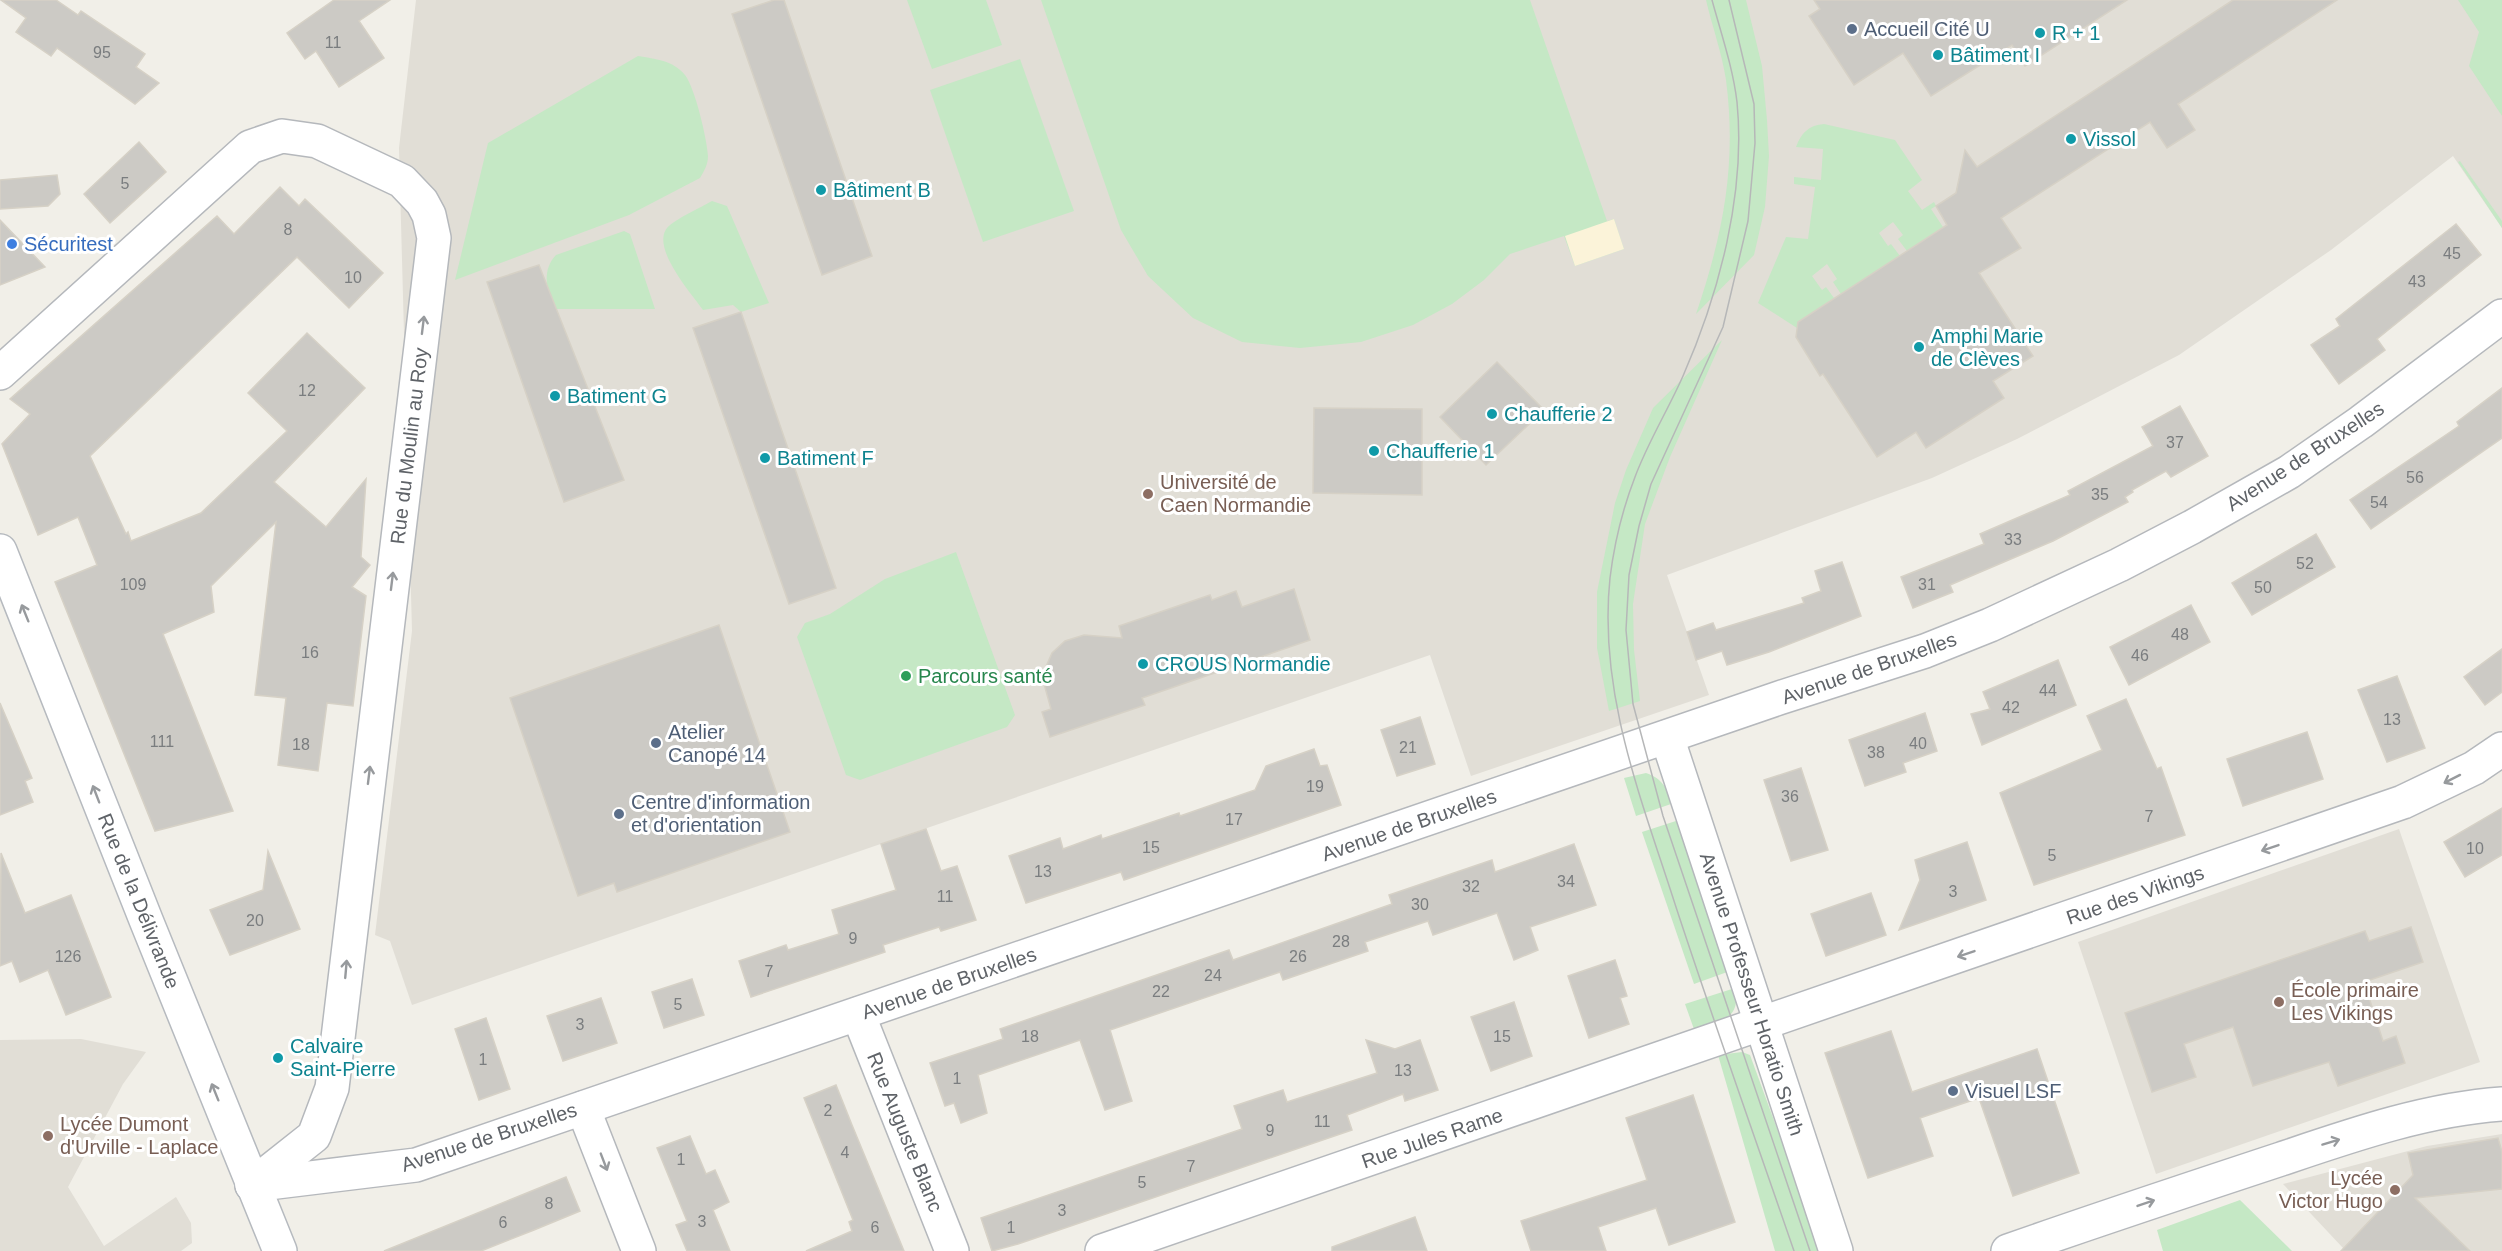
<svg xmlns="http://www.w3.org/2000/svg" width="2502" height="1251" font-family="Helvetica,sans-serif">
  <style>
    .education { fill: #e1ded6 }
    .green { fill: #c5e8c5 }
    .sand { fill: #fbf3d9 }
    .building { fill: #cccac5; stroke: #d6d1c6; stroke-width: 1.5 }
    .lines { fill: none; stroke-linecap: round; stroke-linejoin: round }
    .minor-casing { stroke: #b5b8bc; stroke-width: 36 }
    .tertiary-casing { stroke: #b5b8bc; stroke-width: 36 }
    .secondary-casing { stroke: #b6babf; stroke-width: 36 }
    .minor { stroke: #fff; stroke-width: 33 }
    .tertiary { stroke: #fff; stroke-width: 33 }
    .secondary { stroke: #fff; stroke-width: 33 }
    .tram { stroke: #b6b7b8; stroke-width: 1.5 }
    .oneway { stroke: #979a9d }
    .service-dot { fill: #5c6f8a; stroke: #fff; stroke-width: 2 }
    .culture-dot { fill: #0f9aa8; stroke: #fff; stroke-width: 2 }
    .shop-dot { fill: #3f7fe0; stroke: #fff; stroke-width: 2 }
    .education-dot { fill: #8d6e63; stroke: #fff; stroke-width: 2 }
    .leisure-dot { fill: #2e9e5b; stroke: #fff; stroke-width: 2 }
    .labels { text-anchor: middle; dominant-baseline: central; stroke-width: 6; stroke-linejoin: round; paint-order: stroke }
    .number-label { font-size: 16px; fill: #7a7d7f }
    .service-label { font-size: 20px; fill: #4e5e75; stroke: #fff; text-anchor: start }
    .culture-label { font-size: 20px; fill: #0d838f; stroke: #fff; text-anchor: start }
    .shop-label { font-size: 20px; fill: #366cbe; stroke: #fff; text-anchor: start }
    .street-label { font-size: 20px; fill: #5f6368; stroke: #fff }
    .education-label { font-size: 20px; fill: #785e54; stroke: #fff; text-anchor: start }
    .leisure-label { font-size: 20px; fill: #27864d; stroke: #fff; text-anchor: start }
  </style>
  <rect width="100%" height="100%" fill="#f1efe8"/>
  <g class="education">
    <path d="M 416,0 L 2502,0 L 2502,228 L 2453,156 L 2331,250 L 2179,355 L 2017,439 L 1932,478 L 1667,575 L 1709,695 L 1471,776 L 1430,655 L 412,1005 L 390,941 L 375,935 L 412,631 L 399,148 Z"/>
    <path d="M 2399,829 L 2480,1062 L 2156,1174 L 2078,942 Z"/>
    <path d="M 81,1039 L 146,1052 L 123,1084 L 68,1187 L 104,1246 L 176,1197 L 191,1223 L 192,1243 L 181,1251 L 0,1251 L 0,1040 Z"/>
    <path d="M 2502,1134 L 2502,1251 L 2341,1251 L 2343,1248 L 2283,1184 L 2427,1146 Z"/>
  </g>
  <g class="green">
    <path d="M 907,0 L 986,0 L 1002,45 L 932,69 Z"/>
    <path d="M 1041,0 L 1530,0 L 1607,221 L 1614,219 L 1624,249 L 1575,266 L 1564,236 L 1510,254 L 1484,280 L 1452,304 L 1413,325 L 1361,342 L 1300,348 L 1242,342 L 1193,318 L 1148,276 L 1121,230 Z"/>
    <path d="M 1706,0 L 1746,0 L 1762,66 L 1767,120 L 1769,156 L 1765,207 L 1754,255 L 1696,314 C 1723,234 1737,165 1726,80 C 1722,53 1712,26 1706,0 Z"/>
    <path d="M 2458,0 L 2502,0 L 2502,116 L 2469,66 L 2479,32 Z"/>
    <path d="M 638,56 C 655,59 673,60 685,75 C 695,88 707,139 708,156 C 708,165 704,171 700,178 L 629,215 L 455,280 L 488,143 Z"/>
    <path d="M 1020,59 L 1074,211 L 983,242 L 930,90 Z"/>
    <path d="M 1824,124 L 1895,140 L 1922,180 L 1908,191 L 1922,210 L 1934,202 L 1936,206 L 1931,209 L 1943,227 L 1907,251 L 1898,239 L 1903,235 L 1893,222 L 1879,233 L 1888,246 L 1891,244 L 1900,256 L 1841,294 L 1833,282 L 1837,279 L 1827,264 L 1812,276 L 1822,290 L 1826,287 L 1834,298 L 1798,322 L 1797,328 L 1758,303 L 1786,237 L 1808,239 L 1815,187 L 1794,184 L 1794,177 L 1821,180 L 1823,149 L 1796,147 C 1801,133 1809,125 1824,124 Z"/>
    <path d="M 2460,161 L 2502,221 L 2502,228 L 2458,162 Z"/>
    <path d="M 712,201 L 727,206 L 769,303 L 741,312 L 733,305 L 703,310 C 691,293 651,248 667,228 C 675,219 700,208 712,201 Z"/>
    <path d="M 624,231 L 630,234 L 655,309 L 554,309 C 547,290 541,271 556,255 Z"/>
    <path d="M 1722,340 L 1670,457 L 1645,524 L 1633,604 L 1634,650 L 1640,701 L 1609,711 L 1597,648 L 1597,592 L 1615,503 L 1626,470 L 1653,408 Z"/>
    <path d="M 956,552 L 1015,715 L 1007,727 L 860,780 L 846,775 L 797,637 L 805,623 L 830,614 L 885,579 Z"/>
    <path d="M 1646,773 C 1662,778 1667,789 1674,803 L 1636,816 L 1624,778 Z"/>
    <path d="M 1679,820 L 1730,971 L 1694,984 L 1642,832 Z"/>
    <path d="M 1735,988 C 1742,1020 1719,1022 1695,1032 L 1685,1004 Z"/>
    <path d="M 1742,1052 L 1750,1055 L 1822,1251 L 1775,1251 L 1718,1055 Z"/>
    <path d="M 2240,1200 L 2292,1251 L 2163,1251 L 2157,1230 Z"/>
  </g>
  <path class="sand" d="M 1614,219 L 1624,249 L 1575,266 L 1565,236 Z"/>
  <g class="building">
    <path d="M 1,0 L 56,0 L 78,15 L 81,11 L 145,54 L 136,67 L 159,83 L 135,104 L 57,48 L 51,56 L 16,32 L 26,18 Z"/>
    <path d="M 334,0 L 390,0 L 359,21 L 384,58 L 339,87 L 316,51 L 305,59 L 287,33 Z"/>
    <path d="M 774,0 L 784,0 L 872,256 L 822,275 L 732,14 Z"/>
    <path d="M 1814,0 L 2127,0 L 2025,66 L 2012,45 L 1931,96 L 1903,53 L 1854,85 L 1809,16 L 1820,9 Z"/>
    <path d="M 2233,0 L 2337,0 L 2178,104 L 2195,130 L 2167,148 L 2150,122 L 2001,218 L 2021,248 L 1979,273 L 2033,356 L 1993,381 L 2004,398 L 1926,448 L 1916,432 L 1877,457 L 1823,374 L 1820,376 L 1796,337 L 1798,322 L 1947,225 L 1936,206 L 1956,193 L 1965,150 L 1977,167 Z"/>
    <path d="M 139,142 L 166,172 L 110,223 L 84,194 Z"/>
    <path d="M 57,175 L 60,194 L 48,206 L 0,209 L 0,180 Z"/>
    <path d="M 280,187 L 299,206 L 305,199 L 383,273 L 349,308 L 297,257 L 90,456 L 126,534 L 128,532 L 131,541 L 201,513 L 287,431 L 248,393 L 307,333 L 365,388 L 274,482 L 326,527 L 366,479 L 361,557 L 370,565 L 352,587 L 366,596 L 353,706 L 327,703 L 318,771 L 278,765 L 286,698 L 255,695 L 276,522 L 211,586 L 214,612 L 163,634 L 233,811 L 155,831 L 55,582 L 97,565 L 78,517 L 38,535 L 2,444 L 30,414 L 10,399 L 217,216 L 234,234 Z"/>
    <path d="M 0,220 L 45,267 L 0,285 Z"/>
    <path d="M 2456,224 L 2481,255 L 2377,339 L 2385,350 L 2339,384 L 2311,345 L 2340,326 L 2336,319 Z"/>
    <path d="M 539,265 L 624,480 L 564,502 L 487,282 Z"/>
    <path d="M 741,312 L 836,588 L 789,604 L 693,328 Z"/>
    <path d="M 1497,362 L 1544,410 L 1486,465 L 1440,417 Z"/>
    <path d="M 2502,388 L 2502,438 L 2371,529 L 2350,500 L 2459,426 L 2457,422 Z"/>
    <path d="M 2180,406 L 2208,456 L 2171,477 L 2166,471 L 2132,490 L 2133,492 L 2125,497 L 2128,502 L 2053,541 L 1950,585 L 1953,592 L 1913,608 L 1901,577 L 1984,544 L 1980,534 L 2070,495 L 2068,491 L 2153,446 L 2142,427 Z"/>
    <path d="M 1314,408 L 1422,409 L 1422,495 L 1313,493 Z"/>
    <path d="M 2316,534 L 2335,567 L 2252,615 L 2232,583 Z"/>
    <path d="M 1842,562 L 1861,616 L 1769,652 L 1727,665 L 1722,651 L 1696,660 L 1687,632 L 1713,623 L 1716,630 L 1804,603 L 1802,598 L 1821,591 L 1815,571 Z"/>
    <path d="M 1294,589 L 1310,640 L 1142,698 L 1145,705 L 1050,737 L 1042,712 L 1051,709 L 1044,684 L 1045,669 L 1052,653 L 1065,641 L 1084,635 L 1122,638 L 1119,626 L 1210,595 L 1212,600 L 1236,591 L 1242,607 Z"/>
    <path d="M 2191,605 L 2210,642 L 2129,685 L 2110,647 Z"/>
    <path d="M 719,625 L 790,832 L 617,892 L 614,883 L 578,896 L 510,698 Z"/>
    <path d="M 2502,649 L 2502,692 L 2485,705 L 2464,677 Z"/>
    <path d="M 2058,660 L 2076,705 L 1982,745 L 1971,714 L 1990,709 L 1983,692 Z"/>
    <path d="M 2397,676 L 2425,748 L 2387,762 L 2358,690 Z"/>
    <path d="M 2126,699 L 2157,769 L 2161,767 L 2185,835 L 2034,885 L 2000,793 L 2102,750 L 2087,716 Z"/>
    <path d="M 0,703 L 32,778 L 25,781 L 33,802 L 0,815 Z"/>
    <path d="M 1925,713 L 1937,751 L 1903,763 L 1906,772 L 1865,786 L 1849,740 Z"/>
    <path d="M 1420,717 L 1435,764 L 1397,776 L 1381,730 Z"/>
    <path d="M 2307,732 L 2323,779 L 2243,806 L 2227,759 Z"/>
    <path d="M 1314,749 L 1320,766 L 1327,765 L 1341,805 L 1124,880 L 1121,872 L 1026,903 L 1009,856 L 1060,838 L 1063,849 L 1101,835 L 1102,839 L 1179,813 L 1180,816 L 1255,790 L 1266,766 Z"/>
    <path d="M 1801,768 L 1828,850 L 1791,861 L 1764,780 Z"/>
    <path d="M 2502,808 L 2502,855 L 2465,877 L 2444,842 Z"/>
    <path d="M 926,829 L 941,871 L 957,866 L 976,920 L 941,931 L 939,927 L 883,945 L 885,952 L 751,997 L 739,961 L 786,945 L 788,950 L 839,934 L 832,910 L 896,890 L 881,844 Z"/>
    <path d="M 1967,842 L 1986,900 L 1899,930 L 1920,880 L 1915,860 Z"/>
    <path d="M 1574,844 L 1596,905 L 1530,927 L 1538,950 L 1514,960 L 1497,913 L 1433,935 L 1428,921 L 1365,942 L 1368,951 L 1283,980 L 1280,972 L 1110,1030 L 1132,1101 L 1105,1110 L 1080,1040 L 978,1075 L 987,1113 L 961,1123 L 954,1103 L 945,1106 L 930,1063 L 1003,1039 L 1000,1029 L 1229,950 L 1233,960 L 1392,904 L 1389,895 L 1492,860 L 1495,872 Z"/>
    <path d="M 268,851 L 300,929 L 230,955 L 210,910 L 263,890 Z"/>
    <path d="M 1,853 L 25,913 L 71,895 L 111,997 L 66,1015 L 48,970 L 20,982 L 12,961 L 0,966 Z"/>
    <path d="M 1871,893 L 1886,935 L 1826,956 L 1811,914 Z"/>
    <path d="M 2411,927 L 2423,962 L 2364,982 L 2383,1041 L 2396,1036 L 2405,1063 L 2338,1086 L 2329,1062 L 2253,1086 L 2233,1027 L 2184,1044 L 2196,1077 L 2152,1092 L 2125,1013 L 2365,931 L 2369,941 Z"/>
    <path d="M 1615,960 L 1627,996 L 1620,998 L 1629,1024 L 1589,1038 L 1568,976 Z"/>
    <path d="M 692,979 L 704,1015 L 664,1028 L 652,992 Z"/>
    <path d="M 601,998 L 617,1043 L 563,1061 L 547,1016 Z"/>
    <path d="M 1514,1002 L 1532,1056 L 1491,1071 L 1471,1017 Z"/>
    <path d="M 486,1018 L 510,1089 L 479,1100 L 455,1029 Z"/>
    <path d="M 1891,1031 L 1912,1092 L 2037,1049 L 2079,1173 L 2013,1196 L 1979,1098 L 1920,1118 L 1933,1156 L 1868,1178 L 1825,1053 Z"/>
    <path d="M 1366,1040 L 1395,1049 L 1420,1040 L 1438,1090 L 1405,1101 L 1403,1094 L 1347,1115 L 1352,1130 L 1018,1244 L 992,1251 L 981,1218 L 1242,1129 L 1234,1106 L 1283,1090 L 1287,1102 L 1377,1073 Z"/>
    <path d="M 836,1085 L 852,1125 L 904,1251 L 806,1251 L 852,1231 L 849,1222 L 853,1220 L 804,1098 Z"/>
    <path d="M 1693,1095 L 1735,1222 L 1669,1245 L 1656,1208 L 1598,1227 L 1606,1251 L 1531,1251 L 1521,1221 L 1647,1180 L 1626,1118 Z"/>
    <path d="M 690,1136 L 706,1174 L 715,1170 L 729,1202 L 713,1210 L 730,1251 L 687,1251 L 676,1225 L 687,1221 L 657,1148 Z"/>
    <path d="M 2498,1138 L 2502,1152 L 2502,1189 L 2415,1198 L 2470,1251 L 2341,1251 L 2413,1175 L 2408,1153 Z"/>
    <path d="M 566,1177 L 580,1211 L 534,1230 L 481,1251 L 384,1251 Z"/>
    <path d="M 1415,1217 L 1427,1251 L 1332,1251 L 1332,1247 Z"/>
  </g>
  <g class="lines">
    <g class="minor-casing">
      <g id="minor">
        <path d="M 0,373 L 250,147 L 282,136 L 317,141 L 402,181 L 422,202 L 429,215 L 434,238 L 332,1088 L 314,1136 L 252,1185"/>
        <path d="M 858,1014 L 952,1251"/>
        <path d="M 583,1108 L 639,1251"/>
        <path d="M 1102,1251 L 2403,802 L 2474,768 L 2502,749"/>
        <path d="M 2008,1251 C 2099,1219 2190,1189 2281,1159 C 2352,1135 2427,1109 2502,1104"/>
      </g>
    </g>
    <g class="tertiary-casing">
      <g id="tertiary">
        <path d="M 1667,737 L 1836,1251"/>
        <path d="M 252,1185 L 416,1165 L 1779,698 L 1925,651 L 1990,625 L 2119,565 L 2192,527 L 2289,472 L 2361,422 L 2502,316"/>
      </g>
    </g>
    <g class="secondary-casing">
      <path id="secondary" d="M 0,551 L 146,920 L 280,1251"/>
    </g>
    <use href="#minor" class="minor"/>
    <use href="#tertiary" class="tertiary"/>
    <use href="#secondary" class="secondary"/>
    <g class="tram">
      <path d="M 1712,0 C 1721,33 1733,68 1737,102 C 1746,193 1719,294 1683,376 C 1668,410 1648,442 1635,477 C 1623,508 1614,545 1610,578 C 1598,692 1641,798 1675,904 C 1713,1020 1754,1135 1794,1251"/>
      <path d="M 1729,0 L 1754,104 L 1755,143 L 1748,221 L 1723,327 L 1651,484 L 1639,526 L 1629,575 L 1626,630 L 1633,704 L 1663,816 L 1810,1251"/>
    </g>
  </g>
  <defs><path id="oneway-shaft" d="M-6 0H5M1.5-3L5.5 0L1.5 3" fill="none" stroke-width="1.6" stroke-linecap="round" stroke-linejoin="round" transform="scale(1.5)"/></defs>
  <g class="oneway">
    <use href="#oneway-shaft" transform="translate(423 325) rotate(-83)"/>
    <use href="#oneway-shaft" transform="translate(392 581) rotate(-83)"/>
    <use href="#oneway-shaft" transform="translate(25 613) rotate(-112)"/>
    <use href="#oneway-shaft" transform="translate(369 775) rotate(-83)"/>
    <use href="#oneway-shaft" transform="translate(2452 779) rotate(153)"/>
    <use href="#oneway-shaft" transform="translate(96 794) rotate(-111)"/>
    <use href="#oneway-shaft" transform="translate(2270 848) rotate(161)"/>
    <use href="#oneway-shaft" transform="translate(1966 954) rotate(161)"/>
    <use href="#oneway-shaft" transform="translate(346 969) rotate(-85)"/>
    <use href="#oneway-shaft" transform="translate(215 1092) rotate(-112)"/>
    <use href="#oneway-shaft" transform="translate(2331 1142) rotate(-17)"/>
    <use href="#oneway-shaft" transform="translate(604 1162) rotate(69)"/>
    <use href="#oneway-shaft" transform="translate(2146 1203) rotate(-19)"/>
  </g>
  <g class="service-dot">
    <circle cx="1852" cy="29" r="6"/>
    <circle cx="656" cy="743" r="6"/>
    <circle cx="619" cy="814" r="6"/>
    <circle cx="1953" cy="1091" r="6"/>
  </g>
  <g class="culture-dot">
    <circle cx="2040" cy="33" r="6"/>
    <circle cx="1938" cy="55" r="6"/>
    <circle cx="2071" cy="139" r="6"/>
    <circle cx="821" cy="190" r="6"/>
    <circle cx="1919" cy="347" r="6"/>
    <circle cx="555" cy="396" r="6"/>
    <circle cx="1492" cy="414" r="6"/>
    <circle cx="1374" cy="451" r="6"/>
    <circle cx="765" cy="458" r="6"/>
    <circle cx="1143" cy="664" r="6"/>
    <circle cx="278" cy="1058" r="6"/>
  </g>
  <circle class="shop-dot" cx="12" cy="244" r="6"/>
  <g class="education-dot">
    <circle cx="1148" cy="494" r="6"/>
    <circle cx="2279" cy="1002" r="6"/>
    <circle cx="48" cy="1136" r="6"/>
    <circle cx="2395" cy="1190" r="6"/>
  </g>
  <circle class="leisure-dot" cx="906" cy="676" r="6"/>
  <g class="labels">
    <g class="number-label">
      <text x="333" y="42">11</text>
      <text x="102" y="52">95</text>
      <text x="125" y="183">5</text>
      <text x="288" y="229">8</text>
      <text x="2452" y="253">45</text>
      <text x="353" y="277">10</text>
      <text x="2417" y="281">43</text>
      <text x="307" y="390">12</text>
      <text x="2175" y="442">37</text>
      <text x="2415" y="477">56</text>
      <text x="2100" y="494">35</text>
      <text x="2379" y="502">54</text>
      <text x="2013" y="539">33</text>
      <text x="2305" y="563">52</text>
      <text x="133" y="584">109</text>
      <text x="1927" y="584">31</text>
      <text x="2263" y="587">50</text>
      <text x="2180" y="634">48</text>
      <text x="310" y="652">16</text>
      <text x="2140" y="655">46</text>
      <text x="2048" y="690">44</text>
      <text x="2011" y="707">42</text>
      <text x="2392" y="719">13</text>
      <text x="162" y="741">111</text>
      <text x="1918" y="743">40</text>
      <text x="301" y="744">18</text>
      <text x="1408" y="747">21</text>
      <text x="1876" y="752">38</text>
      <text x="1315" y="786">19</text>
      <text x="1790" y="796">36</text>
      <text x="2149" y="816">7</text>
      <text x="1234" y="819">17</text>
      <text x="1151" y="847">15</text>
      <text x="2475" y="848">10</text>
      <text x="2052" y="855">5</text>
      <text x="1043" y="871">13</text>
      <text x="1566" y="881">34</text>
      <text x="1471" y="886">32</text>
      <text x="1953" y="891">3</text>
      <text x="945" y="896">11</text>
      <text x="1420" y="904">30</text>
      <text x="255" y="920">20</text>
      <text x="853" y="938">9</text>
      <text x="1341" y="941">28</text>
      <text x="68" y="956">126</text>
      <text x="1298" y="956">26</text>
      <text x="769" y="971">7</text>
      <text x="1213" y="975">24</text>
      <text x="1161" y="991">22</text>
      <text x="678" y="1004">5</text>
      <text x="580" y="1024">3</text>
      <text x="1030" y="1036">18</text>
      <text x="1502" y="1036">15</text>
      <text x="483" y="1059">1</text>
      <text x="1403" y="1070">13</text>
      <text x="957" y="1078">1</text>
      <text x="828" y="1110">2</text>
      <text x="1322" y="1121">11</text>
      <text x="1270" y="1130">9</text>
      <text x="845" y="1152">4</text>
      <text x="681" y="1159">1</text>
      <text x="1191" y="1166">7</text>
      <text x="1142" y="1182">5</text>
      <text x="549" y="1203">8</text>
      <text x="1062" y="1210">3</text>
      <text x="702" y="1221">3</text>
      <text x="503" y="1222">6</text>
      <text x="875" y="1227">6</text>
      <text x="1011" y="1227">1</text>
    </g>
    <g class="service-label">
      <text x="1864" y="29">Accueil Cité U</text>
      <text x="668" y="732">Atelier<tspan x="668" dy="23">Canopé 14</tspan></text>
      <text x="631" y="802">Centre d'information<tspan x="631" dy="23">et d'orientation</tspan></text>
      <text x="1965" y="1091">Visuel LSF</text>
    </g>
    <g class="culture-label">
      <text x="2052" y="33">R + 1</text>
      <text x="1950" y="55">Bâtiment I</text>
      <text x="2083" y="139">Vissol</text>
      <text x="833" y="190">Bâtiment B</text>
      <text x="1931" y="336">Amphi Marie<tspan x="1931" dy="23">de Clèves</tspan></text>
      <text x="567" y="396">Batiment G</text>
      <text x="1504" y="414">Chaufferie 2</text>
      <text x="1386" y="451">Chaufferie 1</text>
      <text x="777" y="458">Batiment F</text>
      <text x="1155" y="664">CROUS Normandie</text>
      <text x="290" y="1046">Calvaire<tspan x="290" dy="23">Saint-Pierre</tspan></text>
    </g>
    <g class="shop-label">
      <text x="24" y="244">Sécuritest</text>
    </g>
    <g class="street-label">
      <text transform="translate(409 446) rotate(-83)">Rue du Moulin au Roy</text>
      <text transform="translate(2305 456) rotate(-33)">Avenue de Bruxelles</text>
      <text transform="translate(1869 668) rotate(-19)">Avenue de Bruxelles</text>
      <text transform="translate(1409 825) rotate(-19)">Avenue de Bruxelles</text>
      <text transform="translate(2135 895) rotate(-19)">Rue des Vikings</text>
      <text transform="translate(139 901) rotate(68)">Rue de la Délivrande</text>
      <text transform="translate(949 983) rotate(-19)">Avenue de Bruxelles</text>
      <text transform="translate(1752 994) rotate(72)">Avenue Professeur Horatio Smith</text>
      <text transform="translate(905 1132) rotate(68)">Rue Auguste Blanc</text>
      <text transform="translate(489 1137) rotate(-18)">Avenue de Bruxelles</text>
      <text transform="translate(1432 1138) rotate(-19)">Rue Jules Rame</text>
    </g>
    <g class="education-label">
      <text x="1160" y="482">Université de<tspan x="1160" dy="23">Caen Normandie</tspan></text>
      <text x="2291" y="990">École primaire<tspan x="2291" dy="23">Les Vikings</tspan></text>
      <text x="60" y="1124">Lycée Dumont<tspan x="60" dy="23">d'Urville - Laplace</tspan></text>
      <text x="2383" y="1178" text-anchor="end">Lycée<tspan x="2383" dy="23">Victor Hugo</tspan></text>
    </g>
    <g class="leisure-label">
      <text x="918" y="676">Parcours santé</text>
    </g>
  </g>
</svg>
